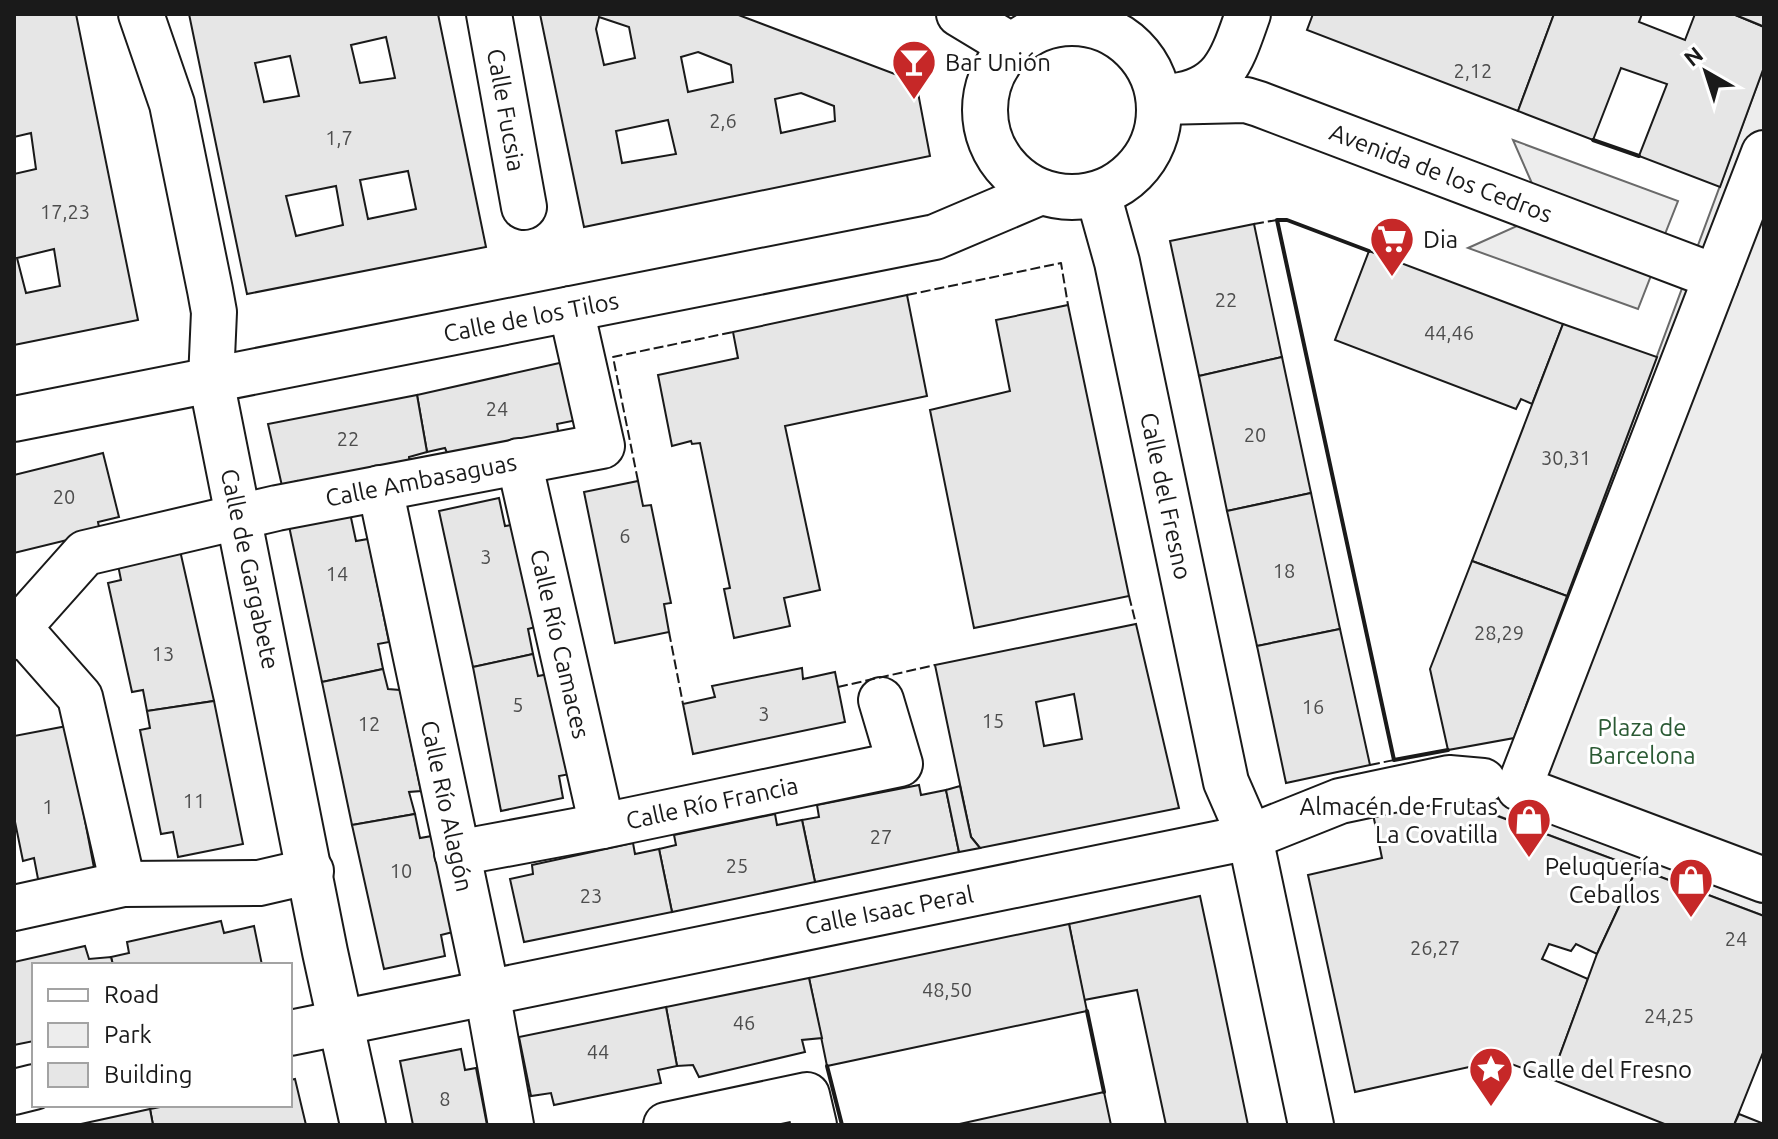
<svg xmlns="http://www.w3.org/2000/svg" width="1778" height="1139" font-family="Ubuntu,sans-serif">
  <style>
    .green { fill: #ededed; stroke: #6a6a6a; stroke-width: 2 }
    .building { fill: #e6e6e6; stroke: #1a1a1a; stroke-width: 2; fill-rule: evenodd }
    .lines { fill: none; stroke-linecap: round; stroke-linejoin: round }
    .minor-casing { stroke: #1a1a1a; stroke-width: 48 }
    .major-casing { stroke: #1a1a1a; stroke-width: 48 }
    .minor { stroke: #fff; stroke-width: 44 }
    .major { stroke: #fff; stroke-width: 44 }
    .fence { stroke: #1a1a1a; stroke-width: 2; stroke-dasharray: 10 4; stroke-linecap: butt }
    .wall { stroke: #1a1a1a; stroke-width: 4 }
    .labels { text-anchor: middle; dominant-baseline: central; stroke-width: 6; stroke-linejoin: round; paint-order: stroke }
    .number-label { font-size: 20px; fill: #4d4d4d }
    .poi-label { font-size: 24px; fill: #1a1a1a; stroke: #fff; text-anchor: start }
    .street-label { font-size: 24px; fill: #1a1a1a; stroke: #fff }
    .park-label { font-size: 24px; fill: #2b5a34; stroke: #fff }
  </style>
  <rect width="100%" height="100%" fill="#fff"/>
  <g class="green">
    <path d="M 1764,67 L 1764,916 L 1488,812 Z"/>
    <path d="M 1513,140 L 1678,201 L 1665,234 L 1534,188 Z"/>
    <path d="M 1519,225 L 1652,273 L 1638,309 L 1468,248 Z"/>
  </g>
  <g class="building">
    <path d="M 14,14 L 76,14 L 138,320 L 14,345 L 14,174 L 36,169 L 31,133 L 14,137 ZM 54,249 L 60,286 L 26,293 L 17,258 Z"/>
    <path d="M 189,14 L 438,14 L 486,247 L 247,294 ZM 386,37 L 395,78 L 360,83 L 351,45 ZM 290,56 L 299,96 L 264,102 L 255,63 ZM 408,171 L 416,209 L 368,219 L 360,180 ZM 336,186 L 343,225 L 296,236 L 286,196 Z"/>
    <path d="M 540,14 L 736,14 L 916,82 L 930,156 L 584,227 ZM 599,17 L 629,27 L 635,58 L 604,65 L 596,29 ZM 698,52 L 731,65 L 733,82 L 688,92 L 681,57 ZM 801,93 L 834,106 L 835,121 L 781,133 L 775,99 ZM 668,120 L 676,154 L 622,163 L 616,131 Z"/>
    <path d="M 1313,14 L 1554,14 L 1518,111 L 1307,30 Z"/>
    <path d="M 1554,14 L 1642,14 L 1639,22 L 1685,40 L 1695,14 L 1733,14 L 1764,27 L 1764,67 L 1720,187 L 1639,156 L 1667,84 L 1621,68 L 1593,140 L 1518,111 Z"/>
    <path d="M 1733,14 L 1764,14 L 1764,27 L 1760,25 Z"/>
    <path d="M 1254,224 L 1282,357 L 1199,376 L 1170,241 Z"/>
    <path d="M 1369,251 L 1563,324 L 1532,404 L 1521,399 L 1516,409 L 1335,340 Z"/>
    <path d="M 907,295 L 927,396 L 785,426 L 820,590 L 784,598 L 790,626 L 734,638 L 724,589 L 730,588 L 700,443 L 692,444 L 691,441 L 672,446 L 658,375 L 738,358 L 733,332 Z"/>
    <path d="M 1068,305 L 1129,596 L 974,628 L 930,410 L 1010,391 L 996,320 Z"/>
    <path d="M 1563,324 L 1657,357 L 1567,596 L 1472,561 Z"/>
    <path d="M 1282,357 L 1311,493 L 1227,511 L 1199,376 Z"/>
    <path d="M 564,362 L 577,420 L 557,424 L 559,436 L 450,460 L 445,448 L 427,452 L 417,395 Z"/>
    <path d="M 417,395 L 427,452 L 409,457 L 410,468 L 301,493 L 297,481 L 282,486 L 268,424 Z"/>
    <path d="M 103,453 L 119,517 L 98,522 L 100,532 L 14,553 L 14,475 Z"/>
    <path d="M 638,481 L 643,506 L 651,505 L 671,603 L 664,604 L 669,632 L 615,643 L 584,492 Z"/>
    <path d="M 1311,493 L 1340,629 L 1257,646 L 1227,511 Z"/>
    <path d="M 499,498 L 505,526 L 517,524 L 539,626 L 528,629 L 533,654 L 473,667 L 439,511 Z"/>
    <path d="M 350,513 L 356,541 L 368,539 L 389,642 L 378,644 L 383,669 L 322,682 L 289,526 Z"/>
    <path d="M 179,546 L 214,701 L 147,711 L 143,690 L 132,692 L 108,583 L 121,580 L 117,560 Z"/>
    <path d="M 1472,561 L 1567,596 L 1514,738 L 1448,750 L 1430,669 Z"/>
    <path d="M 1136,624 L 1179,808 L 980,848 L 971,837 L 935,665 ZM 1074,694 L 1082,739 L 1044,746 L 1036,702 Z"/>
    <path d="M 1340,629 L 1370,765 L 1286,783 L 1257,646 Z"/>
    <path d="M 533,654 L 538,676 L 549,674 L 570,774 L 559,776 L 563,798 L 501,811 L 473,667 Z"/>
    <path d="M 802,668 L 803,679 L 835,672 L 845,722 L 693,754 L 683,704 L 715,697 L 712,686 Z"/>
    <path d="M 383,669 L 388,689 L 400,690 L 421,791 L 409,792 L 415,814 L 352,825 L 322,682 Z"/>
    <path d="M 214,701 L 243,844 L 178,857 L 173,832 L 161,834 L 140,730 L 150,728 L 147,711 Z"/>
    <path d="M 67,726 L 95,873 L 39,884 L 34,858 L 23,861 L 14,817 L 14,736 Z"/>
    <path d="M 919,785 L 921,795 L 946,790 L 959,852 L 815,882 L 802,820 L 819,817 L 817,805 Z"/>
    <path d="M 960,786 L 971,837 L 980,848 L 959,852 L 946,790 Z"/>
    <path d="M 1449,798 L 1637,868 L 1597,954 L 1576,944 L 1571,951 L 1549,944 L 1542,959 L 1588,979 L 1551,1079 L 1501,1060 L 1355,1092 L 1308,875 L 1382,858 L 1373,814 Z"/>
    <path d="M 415,814 L 420,838 L 432,836 L 453,932 L 441,935 L 445,956 L 384,969 L 352,825 Z"/>
    <path d="M 775,814 L 777,825 L 802,820 L 815,882 L 672,912 L 659,849 L 676,845 L 674,835 Z"/>
    <path d="M 633,843 L 635,854 L 659,849 L 672,912 L 524,942 L 510,879 L 533,874 L 532,865 Z"/>
    <path d="M 1637,868 L 1764,916 L 1764,1050 L 1734,1125 L 1667,1125 L 1551,1079 L 1597,954 Z"/>
    <path d="M 1200,896 L 1216,971 L 1248,1125 L 1166,1125 L 1137,990 L 1084,1000 L 1069,924 Z"/>
    <path d="M 221,921 L 224,933 L 254,926 L 262,965 L 113,965 L 111,957 L 129,953 L 127,942 Z"/>
    <path d="M 1069,924 L 1087,1011 L 827,1066 L 809,978 Z"/>
    <path d="M 85,946 L 89,959 L 111,957 L 113,965 L 34,965 L 34,1041 L 14,1045 L 14,962 Z"/>
    <path d="M 809,978 L 822,1038 L 802,1040 L 805,1052 L 699,1077 L 693,1065 L 677,1066 L 666,1007 Z"/>
    <path d="M 666,1007 L 677,1066 L 658,1070 L 661,1083 L 554,1105 L 551,1093 L 531,1096 L 519,1037 Z"/>
    <path d="M 461,1049 L 465,1070 L 476,1068 L 487,1125 L 413,1125 L 400,1061 Z"/>
    <path d="M 295,1079 L 306,1125 L 153,1125 L 150,1109 L 170,1105 L 290,1105 L 290,1080 Z"/>
    <path d="M 1104,1092 L 1111,1125 L 955,1125 Z"/>
    <path d="M 150,1109 L 153,1125 L 75,1125 L 81,1124 Z"/>
    <path d="M 1739,1114 L 1764,1124 L 1764,1125 L 1734,1125 Z"/>
  </g>
  <g class="lines">
    <g class="minor-casing">
      <g id="minor">
        <path d="M 141,14 L 172,104 L 210,290 L 214,312 L 211,380 L 325,952 L 363,1125"/>
        <path d="M 489,14 L 524,207"/>
        <path d="M 1174,96 C 1225,90 1233,56 1248,14"/>
        <path d="M 1160,102 L 1246,100 L 1259,104 L 1716,277"/>
        <path d="M 1764,153 L 1519,788 L 1764,880"/>
        <path d="M 1098,194 L 1117,262 L 1226,782 L 1250,837 L 1311,1125"/>
        <path d="M 14,419 L 935,237 L 1041,192"/>
        <path d="M 519,461 L 602,826"/>
        <path d="M 380,488 L 487,992 L 511,1125"/>
        <path d="M 14,622 L 80,697 L 123,884"/>
        <path d="M 14,637 L 20,626 L 85,553 L 277,508 L 602,446 L 571,309"/>
        <path d="M 457,853 L 602,826 L 900,764 L 881,700"/>
        <path d="M 14,908 L 123,884 L 259,883 L 311,871"/>
        <path d="M 290,1033 L 1250,837 L 1340,801 L 1449,778 L 1483,781"/>
        <path d="M 14,1092 L 34,1087"/>
        <path d="M 666,1125 L 807,1095 L 814,1125"/>
      </g>
    </g>
    <g class="major-casing">
      <g id="major">
        <path d="M 959,14 L 1012,46"/>
        <circle cx="1072" cy="110" r="87"/>
      </g>
    </g>
    <use href="#minor" class="minor"/>
    <use href="#major" class="major"/>
    <g class="fence">
      <path d="M 1254,224 L 1277,220"/>
      <path d="M 907,295 L 1061,263 L 1068,305"/>
      <path d="M 638,481 L 613,357 L 733,332"/>
      <path d="M 1129,596 L 1136,624"/>
      <path d="M 669,632 L 683,704"/>
      <path d="M 838,687 L 935,665"/>
      <path d="M 1370,765 L 1394,760"/>
    </g>
    <g class="wall">
      <path d="M 1593,140 L 1639,156"/>
      <path d="M 1369,251 L 1287,220 L 1277,220 L 1394,760 L 1448,750"/>
      <path d="M 1087,1011 L 1104,1092"/>
      <path d="M 827,1066 L 842,1125"/>
    </g>
  </g>
  <defs>
    <g id="bar-pin" transform="scale(2.3)"><path d="M0 17L-7.5 6A9.5 9.5 0 1 1 7.5 6Z" fill="#c62828" stroke="#fff"/><path d="M-6-5H6L.8 .8V4.5H3.5V6h-7V4.5H-.8V.8Z" fill="#fff"/></g>
    <g id="supermarket-pin" transform="scale(2.3)"><path d="M0 17L-7.5 6A9.5 9.5 0 1 1 7.5 6Z" fill="#c62828" stroke="#fff"/><path d="M-6-5.5h2.5l.6 2H6L4.5 2H-2.5L-4.4-4H-6ZM-1.5 3.2a1.3 1.3 0 1 0 .1 0ZM3 3.2a1.3 1.3 0 1 0 .1 0Z" fill="#fff"/></g>
    <g id="shop-pin" transform="scale(2.3)"><path d="M0 17L-7.5 6A9.5 9.5 0 1 1 7.5 6Z" fill="#c62828" stroke="#fff"/><path d="M-5-2.5h2.3a2.7 3.5 0 0 1 5.4 0H5L5.5 6h-11ZM-1.5-2.5h3a1.5 2.3 0 0 0-3 0Z" fill="#fff"/></g>
    <g id="sight-pin" transform="scale(2.3)"><path d="M0 17L-7.5 6A9.5 9.5 0 1 1 7.5 6Z" fill="#c62828" stroke="#fff"/><path d="M0-6L1.8-2.2L6-1.7L2.9 1.2L3.7 5.4L0 3.3L-3.7 5.4L-2.9 1.2L-6-1.7L-1.8-2.2Z" fill="#fff"/></g>
  </defs>
  <g fill-rule="evenodd">
    <use href="#bar-pin" x="914" y="62"/>
    <use href="#supermarket-pin" x="1392" y="239"/>
    <use href="#shop-pin" x="1529" y="820"/>
    <use href="#shop-pin" x="1691" y="880"/>
    <use href="#sight-pin" x="1491" y="1069"/>
  </g>
  <g class="labels">
    <g class="number-label">
      <text x="1473" y="70">2,12</text>
      <text x="723" y="120">2,6</text>
      <text x="339" y="137">1,7</text>
      <text x="65" y="211">17,23</text>
      <text x="1226" y="299">22</text>
      <text x="1449" y="332">44,46</text>
      <text x="497" y="408">24</text>
      <text x="1255" y="434">20</text>
      <text x="348" y="438">22</text>
      <text x="1566" y="457">30,31</text>
      <text x="64" y="496">20</text>
      <text x="625" y="535">6</text>
      <text x="486" y="556">3</text>
      <text x="1284" y="570">18</text>
      <text x="337" y="573">14</text>
      <text x="1499" y="632">28,29</text>
      <text x="163" y="653">13</text>
      <text x="518" y="704">5</text>
      <text x="1313" y="706">16</text>
      <text x="764" y="713">3</text>
      <text x="993" y="720">15</text>
      <text x="369" y="723">12</text>
      <text x="194" y="800">11</text>
      <text x="48" y="806">1</text>
      <text x="881" y="836">27</text>
      <text x="737" y="865">25</text>
      <text x="401" y="870">10</text>
      <text x="591" y="895">23</text>
      <text x="1736" y="938">24</text>
      <text x="1435" y="947">26,27</text>
      <text x="947" y="989">48,50</text>
      <text x="1669" y="1015">24,25</text>
      <text x="744" y="1022">46</text>
      <text x="598" y="1051">44</text>
      <text x="445" y="1098">8</text>
    </g>
    <g class="poi-label">
      <text x="945" y="62">Bar Unión</text>
      <text x="1423" y="239">Dia</text>
      <text x="1498" y="806" text-anchor="end">Almacén de Frutas<tspan x="1498" dy="28">La Covatilla</tspan></text>
      <text x="1660" y="866" text-anchor="end">Peluquería<tspan x="1660" dy="28">Ceballos</tspan></text>
      <text x="1522" y="1069">Calle del Fresno</text>
    </g>
    <g class="street-label">
      <text transform="translate(506 110) rotate(80)">Calle Fucsia</text>
      <text transform="translate(1441 173) rotate(21)">Avenida de los Cedros</text>
      <text transform="translate(531 317) rotate(-11)">Calle de los Tilos</text>
      <text transform="translate(421 480) rotate(-11)">Calle Ambasaguas</text>
      <text transform="translate(1166 496) rotate(78)">Calle del Fresno</text>
      <text transform="translate(250 569) rotate(78)">Calle de Gargabete</text>
      <text transform="translate(560 644) rotate(77)">Calle Río Camaces</text>
      <text transform="translate(712 803) rotate(-12)">Calle Río Francia</text>
      <text transform="translate(447 806) rotate(78)">Calle Río Alagón</text>
      <text transform="translate(889 910) rotate(-11)">Calle Isaac Peral</text>
    </g>
    <g class="park-label">
      <text x="1642" y="727">Plaza de<tspan x="1642" dy="28">Barcelona</tspan></text>
    </g>
  </g>
  <rect width="1778" height="1139" fill="none" stroke="#1a1a1a" stroke-width="32"/>
  <rect x="32" y="963" width="260" height="144" fill="#ffffff" stroke="#a3a3a3" stroke-width="2"/>
  <rect x="48" y="989" width="40" height="12" fill="#ffffff" stroke="#a3a3a3" stroke-width="2"/>
  <text x="104" y="1003" font-size="24" fill="#1a1a1a">Road</text>
  <rect x="48" y="1023" width="40" height="24" fill="#ededed" stroke="#a3a3a3" stroke-width="2"/>
  <text x="104" y="1043" font-size="24" fill="#1a1a1a">Park</text>
  <rect x="48" y="1063" width="40" height="24" fill="#e6e6e6" stroke="#a3a3a3" stroke-width="2"/>
  <text x="104" y="1083" font-size="24" fill="#1a1a1a">Building</text>
  <g transform="translate(1706 72) rotate(321)" stroke="#ffffff" stroke-width="6" paint-order="stroke">
  <path d="M0-6L14 30L0 20L-14 30Z" fill="#1a1a1a"/>
  <text y="-12" font-size="22" font-weight="bold" text-anchor="middle" fill="#1a1a1a">N</text>
  </g>
</svg>
